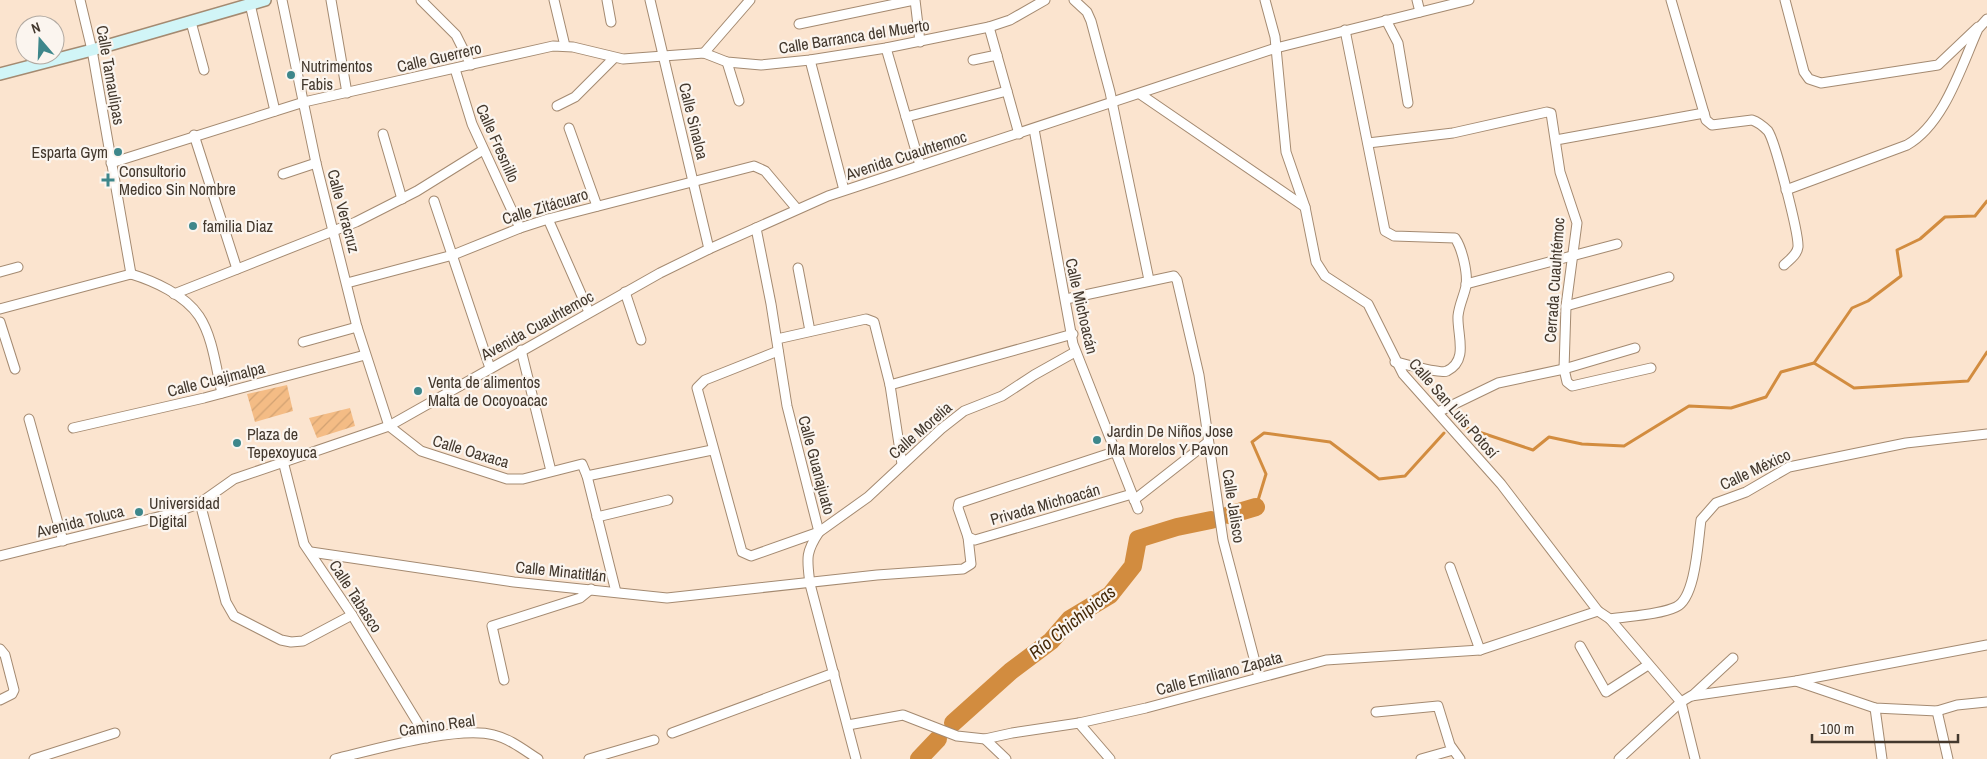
<svg xmlns="http://www.w3.org/2000/svg" width="1987" height="759" font-family="'Archivo Narrow',sans-serif">
  <style>
    .garden { fill: url(#garden-furrows) }
    .lines { fill: none; stroke-linecap: round; stroke-linejoin: round }
    .stream { stroke: #d28c3f; stroke-width: 3 }
    .river { stroke: #d28c3f; stroke-width: 18 }
    .minor-casing { stroke: #a48a71; stroke-width: 11 }
    .secondary-casing { stroke: #a48a71; stroke-width: 14 }
    .minor { stroke: #fff; stroke-width: 9 }
    .secondary { stroke: #d1f5f7; stroke-width: 11 }
    .poi-dot { fill: #3e878b; stroke: #fbf5ef; stroke-width: 2 }
    .labels { text-anchor: middle; dominant-baseline: central; stroke-width: 4.5; stroke-linejoin: round; paint-order: stroke }
    .street-label { font-size: 16px; fill: #43382d; stroke: #fbf5ef }
    .poi-label { font-size: 16px; fill: #43382d; stroke: #fbf5ef; text-anchor: start }
    .water-label { font-size: 18px; font-style: italic; fill: #462907; stroke: #fbf5ef }
  </style>
  <defs>
    <pattern id="garden-furrows" width="10" height="10" patternUnits="userSpaceOnUse" patternTransform="scale(1.25)"><rect width="10" height="10" fill="#f4bc85"/><path d="M-1 1l2-2M0 10L10 0M9 11l2-2" fill="none" stroke="#d2a273"/></pattern>
  </defs>
  <rect width="100%" height="100%" fill="#fbe4cf"/>
  <g class="garden">
    <path d="M 287,385 L 293,411 L 255,422 L 247,394 Z"/>
    <path d="M 350,408 L 355,426 L 317,438 L 309,418 Z"/>
  </g>
  <g class="lines">
    <g class="stream">
      <path d="M 1814,363 L 1854,388 L 1968,381 L 1987,352"/>
      <path d="M 1464,427 L 1533,450 L 1549,437 L 1582,444 L 1624,446 L 1689,406 L 1731,408 L 1766,397 L 1781,372 L 1814,363 L 1852,308 L 1868,301 L 1901,276 L 1897,250 L 1920,239 L 1945,217 L 1975,216 L 1987,201"/>
      <path d="M 1256,507 L 1266,474 L 1252,442 L 1264,433 L 1330,442 L 1379,479 L 1405,476 L 1444,433"/>
    </g>
    <g class="river">
      <path d="M 1229,515 L 1256,507"/>
      <path d="M 953,723 L 1011,671 L 1051,641 L 1070,619 L 1110,595 L 1133,566 L 1138,539 L 1177,527 L 1211,520"/>
      <path d="M 919,759 L 938,739"/>
    </g>
    <g class="minor-casing">
      <g id="minor">
        <path d="M 80,0 L 92,50 L 131,274"/>
        <path d="M 282,0 L 316,163 L 357,327 L 389,426 L 421,451 L 507,479 L 523,479 L 582,464 L 587,476 L 616,592"/>
        <path d="M 331,0 L 347,93"/>
        <path d="M 421,0 L 456,35 L 471,65"/>
        <path d="M 554,0 L 565,46"/>
        <path d="M 607,0 L 611,22"/>
        <path d="M 650,0 L 709,249"/>
        <path d="M 915,0 L 920,42"/>
        <path d="M 1074,0 L 1087,12 L 1091,21 L 1110,92 L 1149,280"/>
        <path d="M 1265,0 L 1275,37 L 1286,152 L 1305,207 L 1316,262 L 1325,276 L 1368,304 L 1403,374 L 1501,484 L 1598,611 L 1610,619 L 1681,702 L 1695,759"/>
        <path d="M 1417,0 L 1420,12"/>
        <path d="M 1671,0 L 1704,113"/>
        <path d="M 1785,0 L 1804,72 L 1809,79 L 1821,83 L 1938,65 L 1978,27"/>
        <path d="M 250,4 L 275,111"/>
        <path d="M 1386,20 L 1398,43 L 1408,103"/>
        <path d="M 191,22 L 204,70"/>
        <path d="M 799,24 L 914,0"/>
        <path d="M 989,27 L 1019,134"/>
        <path d="M 1345,30 L 1385,231 L 1394,236 L 1455,238 C 1462,248 1468,273 1466,286 C 1464,296 1459,305 1458,316 C 1457,335 1469,360 1447,371 C 1440,374 1406,364 1395,362"/>
        <path d="M 886,48 L 920,165"/>
        <path d="M 704,53 L 750,0"/>
        <path d="M 810,60 L 844,190"/>
        <path d="M 973,60 L 997,55"/>
        <path d="M 727,62 L 739,101"/>
        <path d="M 455,69 L 472,124 L 520,228"/>
        <path d="M 1140,94 L 1305,207"/>
        <path d="M 557,106 L 575,97 L 614,58"/>
        <path d="M 906,117 L 1007,91"/>
        <path d="M 569,128 L 597,206"/>
        <path d="M 1034,129 L 1073,344 L 1138,509"/>
        <path d="M 383,134 L 402,199"/>
        <path d="M 194,135 L 237,269"/>
        <path d="M 1556,140 L 1704,113 L 1706,120 L 1712,125 L 1752,120 C 1758,122 1764,127 1768,131 C 1775,141 1799,234 1798,247 C 1797,255 1789,260 1784,265"/>
        <path d="M 1368,143 L 1453,133 L 1547,112 L 1551,113 L 1560,172 L 1577,223 L 1566,306 L 1564,369 L 1567,382 L 1572,386 L 1651,368"/>
        <path d="M 111,163 L 304,102 L 553,46 L 573,47 L 623,59 L 704,53 L 727,62 L 761,65 L 810,60 L 886,48 L 989,27 L 1010,20 L 1045,0"/>
        <path d="M 283,174 L 316,163"/>
        <path d="M 1786,190 L 1907,145 C 1944,124 1961,67 1978,29 L 1987,19"/>
        <path d="M 434,201 L 490,368"/>
        <path d="M 548,219 L 589,312"/>
        <path d="M 756,228 L 771,304 L 787,406 L 819,532 C 805,553 807,559 810,584 L 856,759"/>
        <path d="M 798,268 L 810,331"/>
        <path d="M 0,272 L 18,267"/>
        <path d="M 131,274 C 154,281 185,295 199,316 C 213,337 216,369 222,393"/>
        <path d="M 347,283 L 453,255 L 520,228 L 548,219 L 754,166 L 765,171 L 797,209"/>
        <path d="M 1466,284 L 1617,244"/>
        <path d="M 625,292 L 641,340"/>
        <path d="M 174,294 L 356,222 L 417,191 L 483,150"/>
        <path d="M 1066,299 L 1174,276 L 1177,280 L 1199,375 L 1223,540 L 1259,677"/>
        <path d="M 1566,306 L 1669,277"/>
        <path d="M 0,309 L 131,274"/>
        <path d="M 0,322 L 15,369"/>
        <path d="M 777,339 L 866,319 L 874,322 L 890,385 L 902,464"/>
        <path d="M 303,342 L 357,327"/>
        <path d="M 521,350 L 551,471"/>
        <path d="M 778,351 L 705,380 L 697,388 L 742,552 L 751,556 L 819,532 L 868,497 L 941,429 L 964,411 L 1002,396 L 1034,375 L 1075,352"/>
        <path d="M 890,385 L 1073,334"/>
        <path d="M 1438,412 L 1498,383 L 1564,369 L 1635,348"/>
        <path d="M 29,419 L 63,541"/>
        <path d="M 73,428 L 204,398 L 365,355"/>
        <path d="M 283,461 L 304,544 L 352,615 L 427,738"/>
        <path d="M 587,476 L 712,450"/>
        <path d="M 1134,500 L 1208,442"/>
        <path d="M 200,503 L 226,602 L 234,616 L 281,640 L 291,642 L 303,641 L 352,615"/>
        <path d="M 597,517 L 668,500"/>
        <path d="M 968,537 L 975,540 L 1132,494"/>
        <path d="M 311,552 L 514,582 L 667,598 L 877,575 L 963,569 L 971,564 L 968,537 L 958,508 L 959,503 L 1117,451"/>
        <path d="M 0,556 L 174,513 L 200,503 L 234,479 L 389,426 L 660,273 L 709,249 L 828,196 L 1276,48 L 1469,0"/>
        <path d="M 1450,567 L 1480,650"/>
        <path d="M 1610,619 C 1629,616 1659,615 1676,607 C 1696,598 1698,540 1701,520 L 1716,503 L 1746,492 L 1789,467 L 1906,443 L 1987,434"/>
        <path d="M 1580,646 L 1606,692 L 1648,665"/>
        <path d="M 0,649 L 5,655 L 14,690 L 12,694 L 0,700"/>
        <path d="M 504,680 L 492,626 L 580,598 L 591,589"/>
        <path d="M 1796,681 L 1875,708 L 1937,711 L 1957,705 L 1987,702"/>
        <path d="M 1692,696 L 1733,658"/>
        <path d="M 1875,708 L 1882,759"/>
        <path d="M 1937,711 L 1948,759"/>
        <path d="M 1376,712 L 1438,706 L 1450,745 L 1460,759"/>
        <path d="M 1079,723 L 1110,759"/>
        <path d="M 848,725 L 903,715 L 957,736 L 985,739 L 1012,733 L 1079,723 L 1146,708 L 1326,660 L 1480,650 L 1598,611"/>
        <path d="M 672,733 L 834,673"/>
        <path d="M 985,739 L 1006,759"/>
        <path d="M 34,759 L 115,733"/>
        <path d="M 335,759 C 373,750 458,725 494,735 C 510,739 524,750 538,759"/>
        <path d="M 589,759 L 654,740"/>
        <path d="M 1421,759 L 1453,750"/>
        <path d="M 1619,759 L 1681,702 L 1691,696 L 1796,681 L 1987,645"/>
      </g>
    </g>
    <g class="secondary-casing">
      <path id="secondary" d="M 0,74 L 92,50 L 265,0"/>
    </g>
    <use href="#minor" class="minor"/>
    <use href="#secondary" class="secondary"/>
  </g>
  <g class="poi-dot">
    <circle cx="291" cy="75" r="5"/>
    <circle cx="118" cy="152" r="5"/>
    <path d="M105.5 172.5h5v5h5v5h-5v5h-5v-5h-5v-5h5z"/>
    <circle cx="193" cy="226" r="5"/>
    <circle cx="418" cy="391" r="5"/>
    <circle cx="1097" cy="440" r="5"/>
    <circle cx="237" cy="443" r="5"/>
    <circle cx="139" cy="512" r="5"/>
  </g>
  <g class="labels">
    <g class="street-label">
      <text transform="translate(854 36) rotate(-9)">Calle Barranca del Muerto</text>
      <text transform="translate(439 57) rotate(-13)">Calle Guerrero</text>
      <text transform="translate(111 75) rotate(80)">Calle Tamaulipas</text>
      <text transform="translate(694 121) rotate(76)">Calle Sinaloa</text>
      <text transform="translate(498 143) rotate(66)">Calle Fresnillo</text>
      <text transform="translate(906 155) rotate(-18)">Avenida Cuauhtemoc</text>
      <text transform="translate(545 206) rotate(-17)">Calle Zitácuaro</text>
      <text transform="translate(344 211) rotate(75)">Calle Veracruz</text>
      <text transform="translate(1554 280) rotate(-86)">Cerrada Cuauhtémoc</text>
      <text transform="translate(1082 306) rotate(77)">Calle Michoacán</text>
      <text transform="translate(537 325) rotate(-29)">Avenida Cuauhtemoc</text>
      <text transform="translate(216 379) rotate(-14)">Calle Cuajimalpa</text>
      <text transform="translate(1454 408) rotate(49)">Calle San Luis Potosí</text>
      <text transform="translate(920 430) rotate(-41)">Calle Morelia</text>
      <text transform="translate(471 451) rotate(17)">Calle Oaxaca</text>
      <text transform="translate(817 465) rotate(75)">Calle Guanajuato</text>
      <text transform="translate(1755 469) rotate(-25)">Calle México</text>
      <text transform="translate(1045 504) rotate(-16)">Privada Michoacán</text>
      <text transform="translate(1234 506) rotate(81)">Calle Jalisco</text>
      <text transform="translate(80 521) rotate(-14)">Avenida Toluca</text>
      <text transform="translate(561 571) rotate(6)">Calle Minatitlán</text>
      <text transform="translate(356 596) rotate(57)">Calle Tabasco</text>
      <text transform="translate(1219 673) rotate(-15)">Calle Emiliano Zapata</text>
      <text transform="translate(437 725) rotate(-8)">Camino Real</text>
    </g>
    <g class="poi-label">
      <text x="301" y="66">Nutrimentos<tspan x="301" dy="18">Fabis</tspan></text>
      <text x="108" y="152" text-anchor="end">Esparta Gym</text>
      <text x="119" y="171">Consultorio<tspan x="119" dy="18">Medico Sin Nombre</tspan></text>
      <text x="203" y="226">familia Diaz</text>
      <text x="428" y="382">Venta de alimentos<tspan x="428" dy="18">Malta de Ocoyoacac</tspan></text>
      <text x="1107" y="431">Jardin De Niños Jose<tspan x="1107" dy="18">Ma Morelos Y Pavon</tspan></text>
      <text x="247" y="434">Plaza de<tspan x="247" dy="18">Tepexoyuca</tspan></text>
      <text x="149" y="503">Universidad<tspan x="149" dy="18">Digital</tspan></text>
    </g>
    <g class="water-label">
      <text transform="translate(1072 622) rotate(-39)">Río Chichipicas</text>
    </g>
  </g>
  <g transform="translate(40 40) rotate(341)"><circle r="24" fill="#fbf5ef" stroke="#b1a9a1"/>
  <path d="M0-4L9 19L0 12L-9 19Z" fill="#3e878b"/>
  <text y="-8" font-size="14" font-weight="bold" text-anchor="middle" fill="#43382d">N</text>
  </g>
  <path d="M1812 734v8h146v-8" fill="none" stroke="#43382d" stroke-width="2.5"/>
  <text x="1820" y="734" font-size="15" fill="#43382d" stroke="#fbf5ef" stroke-width="4" paint-order="stroke">100 m</text>
</svg>
